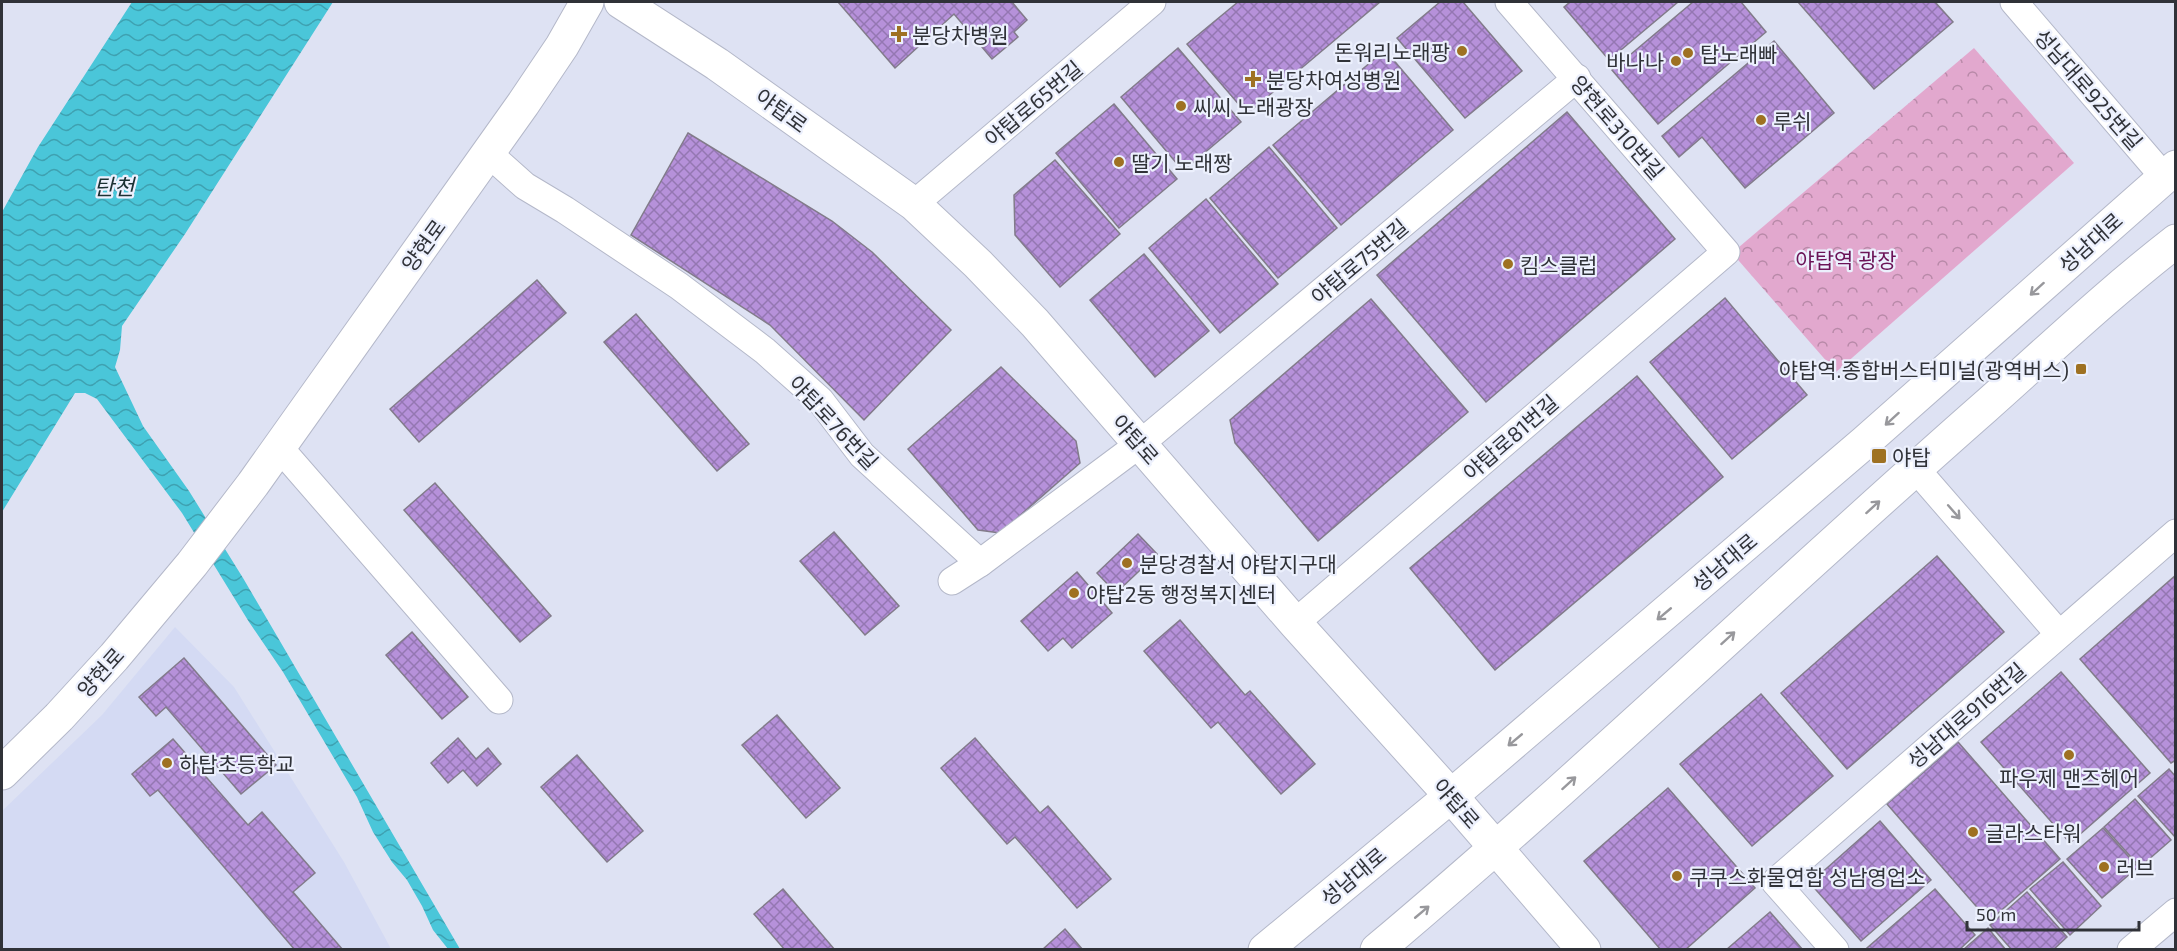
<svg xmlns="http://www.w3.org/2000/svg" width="2177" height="951" font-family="'Exo 2','Noto Sans KR',sans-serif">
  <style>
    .built { fill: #d4daf3 }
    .forest { fill: url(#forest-crowns) }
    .water { fill: url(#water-waves) }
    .building { fill: url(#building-cross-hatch); stroke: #827b8a; stroke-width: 1.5 }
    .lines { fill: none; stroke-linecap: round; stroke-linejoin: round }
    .street-casing { stroke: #b4b8c9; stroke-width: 29 }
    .secondary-casing { stroke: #b4b8c9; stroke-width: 35 }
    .primary-casing { stroke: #b4b8c9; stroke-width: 35 }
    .street { stroke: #fff; stroke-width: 27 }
    .secondary { stroke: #fff; stroke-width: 33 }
    .primary { stroke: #fff; stroke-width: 33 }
    .oneway { stroke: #98989c }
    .poi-dot { fill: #9e7122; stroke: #ecf0fd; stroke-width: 2 }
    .labels { text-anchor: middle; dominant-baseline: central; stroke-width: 4.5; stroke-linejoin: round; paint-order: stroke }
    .poi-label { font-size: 21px; fill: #303238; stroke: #ecf0fd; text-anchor: start }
    .street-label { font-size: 21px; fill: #303238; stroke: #ecf0fd }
    .park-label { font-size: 21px; fill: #6b1357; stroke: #ecf0fd }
    .water-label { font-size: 22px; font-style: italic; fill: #1b3134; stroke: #ecf0fd }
  </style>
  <defs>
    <pattern id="forest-crowns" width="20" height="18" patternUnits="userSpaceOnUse" patternTransform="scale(1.5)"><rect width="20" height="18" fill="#e2a8ce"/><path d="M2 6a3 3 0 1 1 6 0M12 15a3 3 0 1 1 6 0" fill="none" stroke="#b889a8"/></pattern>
    <pattern id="water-waves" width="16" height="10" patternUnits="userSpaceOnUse" patternTransform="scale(1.5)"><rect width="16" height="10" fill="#4ac6d9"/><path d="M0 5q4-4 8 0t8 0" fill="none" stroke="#3ea1b1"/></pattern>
    <pattern id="building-cross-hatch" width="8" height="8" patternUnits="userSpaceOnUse" patternTransform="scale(1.5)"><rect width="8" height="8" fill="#b691da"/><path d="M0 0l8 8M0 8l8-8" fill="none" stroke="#9477b2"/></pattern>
  </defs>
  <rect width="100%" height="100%" fill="#dee2f3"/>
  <path class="built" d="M 175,627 L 234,687 L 344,862 L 390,947 L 389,950 L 2,950 L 2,811 L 102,715 Z"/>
  <path class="forest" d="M 1974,48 L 2074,163 L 1836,372 L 1732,253 Z"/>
  <path class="water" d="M 132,2 L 333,2 L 185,234 L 122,326 L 120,350 L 115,367 L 143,426 L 189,491 L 243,578 L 460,949 L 448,949 L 433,930 L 422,906 L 407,880 L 392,862 L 373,832 L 357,797 L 283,672 L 249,622 L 182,513 L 97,399 L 85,393 L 75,393 L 2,512 L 2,212 L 38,147 Z"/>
  <g class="building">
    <path d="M 838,2 L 1012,2 L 1027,20 L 1014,32 L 1018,37 L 992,59 L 954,14 L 895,68 Z"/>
    <path d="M 1238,2 L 1380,2 L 1247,114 L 1187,44 Z"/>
    <path d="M 1440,2 L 1463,2 L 1522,71 L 1465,118 L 1397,38 Z"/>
    <path d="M 1570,2 L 1678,2 L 1609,60 L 1564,7 Z"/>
    <path d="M 1693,2 L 1741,2 L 1766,32 L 1658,124 L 1612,70 Z"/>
    <path d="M 1798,2 L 1935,2 L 1953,22 L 1874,89 Z"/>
    <path d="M 1774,41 L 1834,113 L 1745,188 L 1702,137 L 1679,157 L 1662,136 Z"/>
    <path d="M 1178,48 L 1241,122 L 1183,171 L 1121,97 Z"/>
    <path d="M 1385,50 L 1453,130 L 1341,225 L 1273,145 Z"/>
    <path d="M 1114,104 L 1177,179 L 1119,228 L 1056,153 Z"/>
    <path d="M 1567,112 L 1675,239 L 1486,402 L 1377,275 Z"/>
    <path d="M 688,133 L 832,221 L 872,252 L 951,330 L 864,420 L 770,325 L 631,235 Z"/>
    <path d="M 1269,147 L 1337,228 L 1278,278 L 1210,198 Z"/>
    <path d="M 1055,160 L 1120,234 L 1060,287 L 1015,235 L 1014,195 Z"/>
    <path d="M 1206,199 L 1278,284 L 1220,333 L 1149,248 Z"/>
    <path d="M 1144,254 L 1209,331 L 1155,377 L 1090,300 Z"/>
    <path d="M 537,280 L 566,313 L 419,442 L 390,409 Z"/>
    <path d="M 1725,298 L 1807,395 L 1732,459 L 1650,362 Z"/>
    <path d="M 1371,299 L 1468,412 L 1318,541 L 1235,443 L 1230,420 Z"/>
    <path d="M 636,314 L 749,444 L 717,471 L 604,342 Z"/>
    <path d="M 1001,367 L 1076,441 L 1080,463 L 1000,533 L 978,530 L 908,449 Z"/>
    <path d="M 1637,376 L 1723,477 L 1495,670 L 1410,568 Z"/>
    <path d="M 435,483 L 551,616 L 520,642 L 404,510 Z"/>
    <path d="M 834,532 L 899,606 L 865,635 L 800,561 Z"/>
    <path d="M 1138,534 L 1157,554 L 1116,593 L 1097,573 Z"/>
    <path d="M 1937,556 L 2004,632 L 1847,769 L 1781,693 Z"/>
    <path d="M 1077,572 L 1112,613 L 1072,648 L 1063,638 L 1048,651 L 1021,621 Z"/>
    <path d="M 2176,575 L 2176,760 L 2171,763 L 2080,659 Z"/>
    <path d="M 1180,620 L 1245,695 L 1250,691 L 1315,764 L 1281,794 L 1218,722 L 1211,728 L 1144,651 Z"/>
    <path d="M 412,632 L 468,697 L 442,719 L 386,655 Z"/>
    <path d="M 184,658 L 276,765 L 241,794 L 166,707 L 156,716 L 139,697 Z"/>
    <path d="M 2061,672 L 2150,773 L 2070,843 L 1981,742 Z"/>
    <path d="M 1761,694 L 1833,776 L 1752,846 L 1680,764 Z"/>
    <path d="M 777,715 L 840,788 L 806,818 L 742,745 Z"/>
    <path d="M 458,738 L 476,759 L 488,748 L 501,764 L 477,786 L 463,770 L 448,783 L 431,763 Z"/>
    <path d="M 975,738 L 1040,813 L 1048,806 L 1111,879 L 1077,908 L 1015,837 L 1007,844 L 941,768 Z"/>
    <path d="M 173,739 L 248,825 L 262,812 L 315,873 L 293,892 L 343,950 L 295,950 L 158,790 L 150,796 L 132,774 Z"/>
    <path d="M 1958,742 L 2060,859 L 1989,921 L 1887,804 Z"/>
    <path d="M 577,755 L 643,831 L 607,862 L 541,787 Z"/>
    <path d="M 2169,769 L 2176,777 L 2176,838 L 2138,796 Z"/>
    <path d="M 1668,788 L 1755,888 L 1685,950 L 1661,950 L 1584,861 Z"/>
    <path d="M 2135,799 L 2171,840 L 2140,867 L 2104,827 Z"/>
    <path d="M 1880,821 L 1931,880 L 1861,941 L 1810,883 Z"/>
    <path d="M 2103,828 L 2138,867 L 2102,898 L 2067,859 Z"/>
    <path d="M 2063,862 L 2101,906 L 2070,935 L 2030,889 Z"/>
    <path d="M 783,889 L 835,950 L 785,950 L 754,914 Z"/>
    <path d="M 1935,889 L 1975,935 L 1959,950 L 1868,950 L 1867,948 Z"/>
    <path d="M 2027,892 L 2067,937 L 2053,950 L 2012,950 L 1990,925 Z"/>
    <path d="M 1770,912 L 1803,950 L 1726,950 Z"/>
    <path d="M 1988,928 L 2006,950 L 1963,950 Z"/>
    <path d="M 1065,929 L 1083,950 L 1042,950 Z"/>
  </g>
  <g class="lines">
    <g class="street-casing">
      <g id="street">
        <path d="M 2014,2 L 2164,177"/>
        <path d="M 488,153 L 525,186 L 565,210 L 679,286 L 765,351 L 820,400 L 862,455 L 980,563"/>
        <path d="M 914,204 L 1152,2"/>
        <path d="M 278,446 L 499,700"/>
        <path d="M 1915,468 L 2059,634"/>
        <path d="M 952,581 L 980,563 L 1141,443 L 1577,78"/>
        <path d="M 1295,623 L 1726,252 L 1509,2"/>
        <path d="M 1835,950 L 1775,882 L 2176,533"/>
        <path d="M 2131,950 L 2176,912"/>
      </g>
    </g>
    <g class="secondary-casing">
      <g id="secondary">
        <path d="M 621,2 L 717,64 L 914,204 L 978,264 L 1035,323 L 1295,623 L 1451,796 L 1584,950"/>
        <path d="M 2,773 L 59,717 L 114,657 L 192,564 L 253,484 L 523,104 L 562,46 L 587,2"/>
      </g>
    </g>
    <g class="primary-casing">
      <g id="primary">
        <path d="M 1265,950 L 1451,796 L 1865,442 L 2176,167"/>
        <path d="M 1377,950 C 1585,775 1781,586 1985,407 C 2048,351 2109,293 2176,241"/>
      </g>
    </g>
    <use href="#street" class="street"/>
    <use href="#secondary" class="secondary"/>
    <use href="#primary" class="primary"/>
  </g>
  <defs><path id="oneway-shaft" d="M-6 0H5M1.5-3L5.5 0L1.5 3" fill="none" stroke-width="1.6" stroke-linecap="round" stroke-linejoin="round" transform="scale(1.5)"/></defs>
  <g class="oneway">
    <use href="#oneway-shaft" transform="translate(2037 289) rotate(138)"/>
    <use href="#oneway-shaft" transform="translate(1892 419) rotate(138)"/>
    <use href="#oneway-shaft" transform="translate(1873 507) rotate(-42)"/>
    <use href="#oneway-shaft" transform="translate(1954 512) rotate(49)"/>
    <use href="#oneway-shaft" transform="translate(1664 614) rotate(140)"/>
    <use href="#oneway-shaft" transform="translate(1728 638) rotate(-42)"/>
    <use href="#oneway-shaft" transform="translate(1515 740) rotate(140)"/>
    <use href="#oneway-shaft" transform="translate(1569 783) rotate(-42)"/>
    <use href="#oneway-shaft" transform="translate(1422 912) rotate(-40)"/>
  </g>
  <g class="poi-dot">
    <path d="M896 25h6v6h6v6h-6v6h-6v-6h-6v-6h6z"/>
    <circle cx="1462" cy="51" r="6"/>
    <circle cx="1688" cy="53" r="6"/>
    <circle cx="1676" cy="61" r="6"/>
    <path d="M1250 70h6v6h6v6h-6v6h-6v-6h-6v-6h6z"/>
    <circle cx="1181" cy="106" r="6"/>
    <circle cx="1761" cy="120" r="6"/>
    <circle cx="1119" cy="162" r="6"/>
    <circle cx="1508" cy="264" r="6"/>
    <rect x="2075" y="363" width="12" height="12" rx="3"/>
    <rect x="1871" y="448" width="16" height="16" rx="3"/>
    <circle cx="1127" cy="563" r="6"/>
    <circle cx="1074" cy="593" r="6"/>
    <circle cx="2069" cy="755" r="6"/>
    <circle cx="167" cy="763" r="6"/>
    <circle cx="1973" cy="832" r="6"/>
    <circle cx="2104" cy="867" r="6"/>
    <circle cx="1677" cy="876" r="6"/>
  </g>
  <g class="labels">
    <g class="poi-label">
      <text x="912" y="34">분당차병원</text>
      <text x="1450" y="51" text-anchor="end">돈워리노래팡</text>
      <text x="1700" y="53">탑노래빠</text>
      <text x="1664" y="61" text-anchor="end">바나나</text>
      <text x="1266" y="79">분당차여성병원</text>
      <text x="1193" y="106">씨씨 노래광장</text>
      <text x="1773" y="120">루쉬</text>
      <text x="1131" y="162">딸기 노래짱</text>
      <text x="1520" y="264">킴스클럽</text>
      <text x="2069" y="369" text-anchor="end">야탑역.종합버스터미널(광역버스)</text>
      <text x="1892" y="456">야탑</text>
      <text x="1139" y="563">분당경찰서 야탑지구대</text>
      <text x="1086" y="593">야탑2동 행정복지센터</text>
      <text x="179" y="763">하탑초등학교</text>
      <text x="2069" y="777" text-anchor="middle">파우제 맨즈헤어</text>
      <text x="1985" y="832">글라스타워</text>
      <text x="2116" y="867">러브</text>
      <text x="1689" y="876">쿠쿠스화물연합 성남영업소</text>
    </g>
    <g class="street-label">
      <text transform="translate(2089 89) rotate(49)">성남대로925번길</text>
      <text transform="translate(1033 103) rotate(-40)">야탑로65번길</text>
      <text transform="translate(782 110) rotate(36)">야탑로</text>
      <text transform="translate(1618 127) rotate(49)">양현로310번길</text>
      <text transform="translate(2090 242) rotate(-42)">성남대로</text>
      <text transform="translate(423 245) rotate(-54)">양현로</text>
      <text transform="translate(1359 261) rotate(-40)">야탑로75번길</text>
      <text transform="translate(834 422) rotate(47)">야탑로76번길</text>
      <text transform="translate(1510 437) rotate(-41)">야탑로81번길</text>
      <text transform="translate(1136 439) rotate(49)">야탑로</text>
      <text transform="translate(1724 562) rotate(-40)">성남대로</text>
      <text transform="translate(100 672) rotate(-48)">양현로</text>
      <text transform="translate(1966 715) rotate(-41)">성남대로916번길</text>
      <text transform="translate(1457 803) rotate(49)">야탑로</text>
      <text transform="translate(1353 876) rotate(-40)">성남대로</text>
    </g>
    <g class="park-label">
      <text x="1846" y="259">야탑역 광장</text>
    </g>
    <g class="water-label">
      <text x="114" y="186">탄천</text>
    </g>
  </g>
  <rect width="2177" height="951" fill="none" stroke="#303238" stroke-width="6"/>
  <path d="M1967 921v9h172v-9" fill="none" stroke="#303238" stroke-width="3"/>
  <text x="1976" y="921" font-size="18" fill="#303238" stroke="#ecf0fd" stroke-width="4.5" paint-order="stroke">50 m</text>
</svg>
